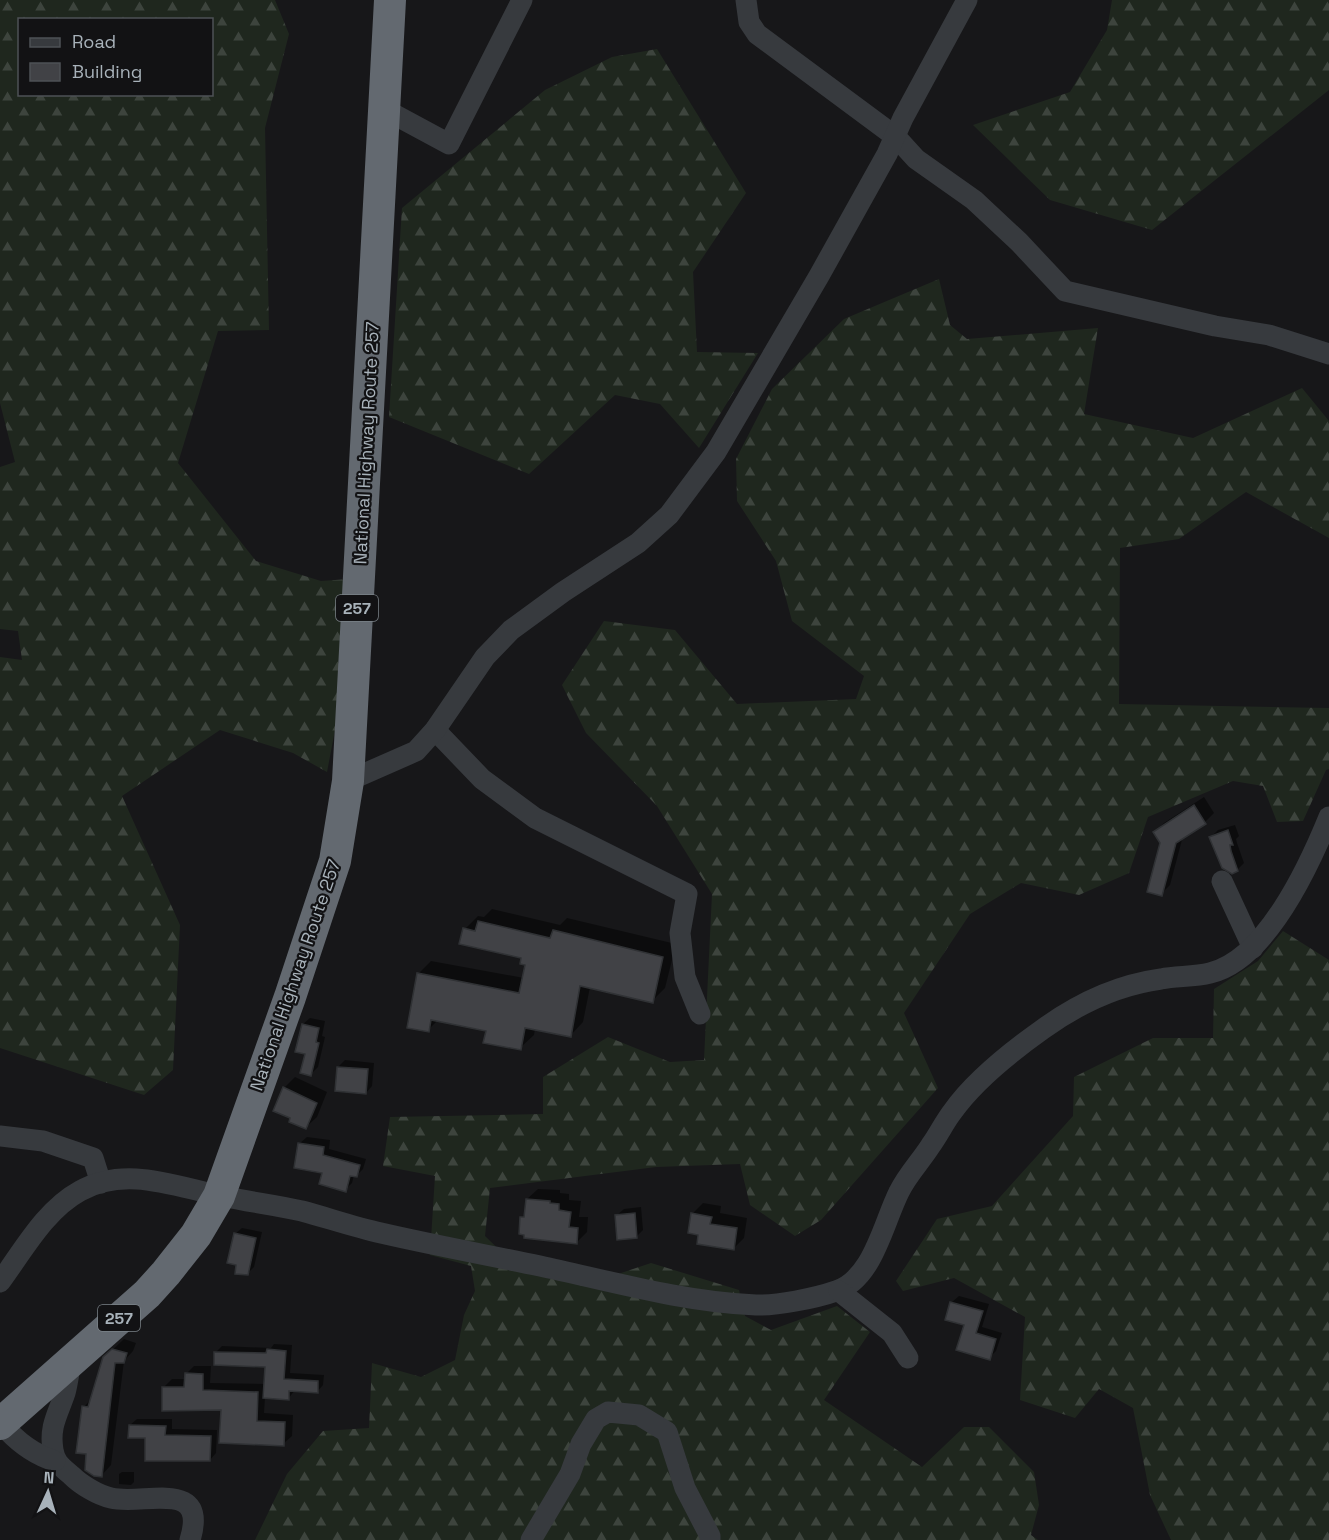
<svg xmlns="http://www.w3.org/2000/svg" width="1329" height="1540" font-family="'Space Grotesk',sans-serif">
  <style>
    .forest { fill: url(#forest-firs); fill-rule: evenodd }
    .shadow { fill: #0007 }
    .building { fill: #414246; stroke: #303235; stroke-width: 1.5 }
    .lines { fill: none; stroke-linecap: round; stroke-linejoin: round }
    .minor { stroke: #373a3e; stroke-width: 21 }
    .highway { stroke: #636970; stroke-width: 32 }
    .labels { text-anchor: middle; dominant-baseline: central; stroke-width: 4.5; stroke-linejoin: round; paint-order: stroke }
    .shield { fill: #121214; stroke: #7b8288; stroke-width: 1.5 }
    .shield-label { font-size: 16px; font-weight: bold; fill: #a8b2ba }
    .street-label { font-size: 18px; fill: #a8b2ba; stroke: #121214 }
  </style>
  <defs>
    <pattern id="forest-firs" width="22" height="20" patternUnits="userSpaceOnUse" patternTransform="scale(1.5)"><rect width="22" height="20" fill="#1f271e"/><path d="M5 1l3.5 6h-7zM16 11l3.5 6h-7z" fill="#3d443d"/></pattern>
  </defs>
  <rect width="100%" height="100%" fill="#171719"/>
  <g class="forest">
    <path d="M 0,0 L 275,0 L 289,34 L 265,128 L 269,330 L 218,331 L 178,463 L 256,561 L 321,581 L 349,579 L 344,683 L 327,772 L 293,753 L 220,730 L 122,796 L 180,925 L 173,1070 L 144,1095 L 0,1048 L 0,657 L 22,660 L 18,631 L 0,629 L 0,467 L 15,462 L 0,403 ZM 20,20 L 212,20 L 212,94 L 20,94 Z"/>
    <path d="M 1112,0 L 1329,0 L 1329,90 L 1152,230 L 1050,200 L 973,125 L 1070,92 L 1107,30 Z"/>
    <path d="M 657,49 L 746,193 L 693,272 L 697,352 L 758,353 L 699,448 L 660,404 L 615,395 L 529,474 L 389,417 L 402,208 L 545,90 L 612,57 Z"/>
    <path d="M 939,279 L 950,325 L 967,339 L 1098,328 L 1084,414 L 1193,438 L 1302,388 L 1329,421 L 1329,538 L 1246,492 L 1179,539 L 1120,548 L 1119,704 L 1329,708 L 1329,769 L 1326,770 L 1303,821 L 1277,822 L 1263,786 L 1233,781 L 1148,817 L 1129,873 L 1079,895 L 1021,883 L 970,914 L 904,1013 L 938,1088 L 821,1220 L 795,1236 L 750,1205 L 740,1164 L 656,1167 L 490,1188 L 485,1236 L 519,1269 L 588,1284 L 651,1263 L 739,1290 L 745,1316 L 771,1330 L 837,1306 L 870,1332 L 824,1400 L 922,1467 L 964,1427 L 989,1427 L 1034,1472 L 1039,1505 L 1031,1535 L 1038,1540 L 255,1540 L 287,1474 L 323,1431 L 369,1428 L 372,1363 L 421,1377 L 455,1360 L 464,1315 L 475,1291 L 471,1266 L 430,1255 L 435,1176 L 383,1166 L 390,1117 L 543,1114 L 543,1077 L 608,1037 L 670,1062 L 704,1060 L 712,894 L 657,806 L 586,733 L 562,685 L 604,621 L 675,630 L 737,704 L 856,699 L 864,676 L 792,621 L 776,561 L 737,501 L 736,459 L 772,389 L 844,319 Z"/>
    <path d="M 1283,931 L 1329,960 L 1329,1540 L 1171,1540 L 1150,1495 L 1133,1408 L 1099,1389 L 1075,1418 L 1020,1400 L 1025,1317 L 954,1278 L 903,1291 L 896,1281 L 937,1219 L 992,1206 L 1073,1116 L 1074,1077 L 1153,1038 L 1213,1038 L 1214,989 L 1258,961 Z"/>
  </g>
  <g class="shadow">
    <path d="M 1204,797 L 1214,813 L 1205,822 L 1183,836 L 1170,885 L 1161,894 L 1161,842 L 1155,832 L 1164,823 Z"/>
    <path d="M 1235,825 L 1239,836 L 1236,839 L 1237,843 L 1244,863 L 1237,870 L 1211,837 L 1218,830 Z"/>
    <path d="M 492,909 L 560,925 L 567,918 L 676,944 L 665,988 L 652,1001 L 590,987 L 583,1022 L 570,1036 L 535,1029 L 534,1035 L 520,1048 L 487,1029 L 438,1020 L 428,1030 L 418,974 L 431,961 L 524,978 L 527,964 L 523,957 L 465,929 L 478,916 L 484,917 Z"/>
    <path d="M 310,1018 L 325,1021 L 322,1036 L 325,1037 L 318,1067 L 311,1074 L 303,1024 Z"/>
    <path d="M 345,1060 L 374,1063 L 372,1086 L 366,1093 L 338,1067 Z"/>
    <path d="M 295,1077 L 327,1092 L 317,1117 L 306,1127 L 292,1117 L 284,1088 Z"/>
    <path d="M 307,1137 L 330,1140 L 329,1149 L 366,1159 L 363,1169 L 356,1176 L 354,1175 L 352,1183 L 345,1190 L 324,1171 L 300,1143 Z"/>
    <path d="M 538,1189 L 560,1190 L 560,1193 L 569,1194 L 569,1200 L 581,1201 L 579,1217 L 588,1217 L 587,1232 L 576,1243 L 521,1218 L 526,1213 L 527,1199 Z"/>
    <path d="M 703,1203 L 721,1206 L 720,1213 L 747,1218 L 744,1238 L 733,1249 L 700,1234 L 692,1214 Z"/>
    <path d="M 641,1207 L 643,1230 L 636,1237 L 617,1215 L 624,1209 Z"/>
    <path d="M 242,1228 L 262,1232 L 254,1267 L 248,1273 L 235,1234 Z"/>
    <path d="M 959,1296 L 989,1304 L 982,1327 L 1002,1333 L 996,1351 L 989,1358 L 966,1324 L 947,1319 L 952,1302 Z"/>
    <path d="M 124,1339 L 136,1343 L 133,1351 L 124,1361 L 111,1465 L 101,1476 L 88,1453 L 84,1407 L 92,1398 L 104,1358 Z"/>
    <path d="M 274,1344 L 292,1345 L 290,1373 L 324,1375 L 323,1385 L 317,1392 L 295,1390 L 288,1399 L 265,1397 L 264,1413 L 293,1415 L 292,1436 L 283,1444 L 222,1409 L 164,1387 L 172,1379 L 186,1379 L 186,1374 L 194,1366 L 211,1366 L 210,1383 L 266,1384 L 267,1365 L 215,1353 L 222,1346 L 271,1348 Z"/>
    <path d="M 137,1419 L 172,1419 L 172,1429 L 217,1430 L 216,1453 L 210,1460 L 147,1437 L 130,1425 Z"/>
    <path d="M 122,1472 L 134,1472 L 134,1482 L 131,1485 L 119,1484 L 119,1474 Z"/>
  </g>
  <g class="building">
    <path d="M 1194,805 L 1206,824 L 1176,843 L 1162,896 L 1147,892 L 1160,843 L 1153,832 Z"/>
    <path d="M 1228,830 L 1233,845 L 1230,845 L 1231,851 L 1238,871 L 1232,874 L 1222,868 L 1209,837 Z"/>
    <path d="M 478,921 L 550,938 L 553,930 L 663,957 L 653,1003 L 580,986 L 571,1037 L 525,1028 L 521,1050 L 483,1043 L 486,1031 L 431,1020 L 429,1032 L 407,1028 L 417,973 L 519,993 L 525,965 L 520,964 L 521,958 L 459,944 L 463,928 L 475,931 Z"/>
    <path d="M 302,1024 L 319,1028 L 316,1042 L 319,1043 L 311,1076 L 300,1073 L 305,1054 L 295,1052 Z"/>
    <path d="M 337,1067 L 368,1069 L 366,1094 L 335,1091 Z"/>
    <path d="M 283,1087 L 317,1103 L 306,1129 L 289,1122 L 290,1118 L 273,1111 Z"/>
    <path d="M 298,1143 L 324,1147 L 323,1155 L 360,1165 L 357,1177 L 350,1176 L 346,1192 L 319,1184 L 322,1173 L 294,1168 Z"/>
    <path d="M 526,1199 L 550,1201 L 550,1203 L 559,1204 L 559,1210 L 571,1212 L 569,1227 L 578,1228 L 577,1244 L 524,1238 L 524,1235 L 519,1234 L 520,1217 L 524,1217 Z"/>
    <path d="M 635,1213 L 637,1238 L 617,1240 L 615,1215 Z"/>
    <path d="M 691,1213 L 712,1217 L 710,1224 L 737,1228 L 734,1250 L 697,1244 L 698,1235 L 688,1233 Z"/>
    <path d="M 234,1233 L 256,1238 L 248,1275 L 235,1274 L 236,1265 L 227,1263 Z"/>
    <path d="M 950,1302 L 983,1311 L 976,1333 L 996,1339 L 990,1360 L 956,1350 L 964,1325 L 945,1320 Z"/>
    <path d="M 112,1349 L 127,1353 L 124,1363 L 115,1363 L 102,1477 L 94,1476 L 85,1470 L 86,1454 L 76,1453 L 82,1406 L 88,1407 L 103,1357 Z"/>
    <path d="M 267,1349 L 286,1351 L 284,1379 L 318,1381 L 318,1393 L 289,1391 L 289,1400 L 263,1398 L 265,1367 L 214,1365 L 214,1352 L 266,1353 Z"/>
    <path d="M 185,1373 L 203,1374 L 203,1390 L 258,1392 L 257,1421 L 285,1422 L 284,1446 L 219,1443 L 221,1410 L 162,1411 L 162,1387 L 184,1387 Z"/>
    <path d="M 129,1425 L 166,1426 L 165,1435 L 211,1436 L 210,1461 L 145,1461 L 145,1438 L 128,1438 Z"/>
  </g>
  <g class="lines">
    <g class="minor">
      <path d="M 746,0 L 749,22 L 757,34 L 896,137 L 916,159 L 974,200 L 1019,242 L 1065,291 L 1215,326 L 1269,335 L 1329,354"/>
      <path d="M 384,109 L 449,144 L 522,0"/>
      <path d="M 435,730 L 482,779 L 535,818 L 687,894 L 680,933 L 685,977 L 700,1014"/>
      <path d="M 348,781 L 416,751 L 435,730 L 485,657 L 511,630 L 563,592 L 638,543 L 669,515 L 716,452 L 819,276 L 887,154 L 903,118 L 967,0"/>
      <path d="M 1222,881 L 1253,948"/>
      <path d="M 0,1136 L 43,1141 L 93,1158 L 101,1183"/>
      <path d="M 0,1282 C 23,1251 45,1210 80,1191 C 126,1165 176,1187 222,1196 C 249,1202 276,1205 302,1211 C 328,1218 354,1227 381,1233 C 433,1245 487,1255 540,1266 C 610,1281 683,1302 756,1305 C 776,1306 816,1298 836,1291 C 873,1279 883,1224 899,1192 C 907,1175 921,1161 931,1145 C 939,1134 945,1121 953,1111 C 975,1080 1012,1051 1043,1029 C 1079,1003 1117,985 1161,979 C 1177,976 1194,977 1210,973 C 1266,960 1309,866 1329,817"/>
      <path d="M 839,1291 L 892,1333 L 908,1358"/>
      <path d="M 71,1361 C 69,1371 68,1382 65,1393 C 58,1414 49,1426 53,1450 C 55,1463 62,1467 71,1475 C 81,1485 98,1495 111,1498 C 143,1506 209,1477 190,1540"/>
      <path d="M 1,1423 C 16,1441 32,1454 55,1461"/>
      <path d="M 531,1540 L 570,1474 L 581,1444 L 596,1419 L 608,1412 L 639,1415 L 667,1432 L 685,1488 L 710,1536 L 710,1540"/>
    </g>
    <path class="highway" d="M 0,1424 L 147,1294 L 166,1273 L 196,1235 L 219,1196 L 290,997 L 335,861 L 348,781 L 390,0"/>
  </g>
  <g class="labels">
    <g class="shield">
      <rect x="336" y="595" width="42" height="26" rx="4.5"/>
      <rect x="98" y="1305" width="42" height="26" rx="4.5"/>
    </g>
    <g class="shield-label">
      <text x="357" y="608">257</text>
      <text x="119" y="1318">257</text>
    </g>
    <g class="street-label">
      <text transform="translate(366 443) rotate(-87)">National Highway Route 257</text>
      <text transform="translate(295 975) rotate(-71)">National Highway Route 257</text>
    </g>
  </g>
  <rect x="18" y="18" width="195" height="78" fill="#121214" stroke="#4e5256" stroke-width="1.5"/>
  <rect x="30" y="38" width="30" height="9" fill="#373a3e" stroke="#4e5256" stroke-width="1.5"/>
  <text x="72" y="48" font-size="18" fill="#a8b2ba">Road</text>
  <rect x="30" y="63" width="30" height="18" fill="#414246" stroke="#4e5256" stroke-width="1.5"/>
  <text x="72" y="78" font-size="18" fill="#a8b2ba">Building</text>
  <g transform="translate(48 1492) rotate(4)" stroke="#121214" stroke-width="4.5" paint-order="stroke">
  <path d="M0-4.5L10 22L0 15L-10 22Z" fill="#a8b2ba"/>
  <text y="-9" font-size="16" font-weight="bold" text-anchor="middle" fill="#a8b2ba">N</text>
  </g>
</svg>
